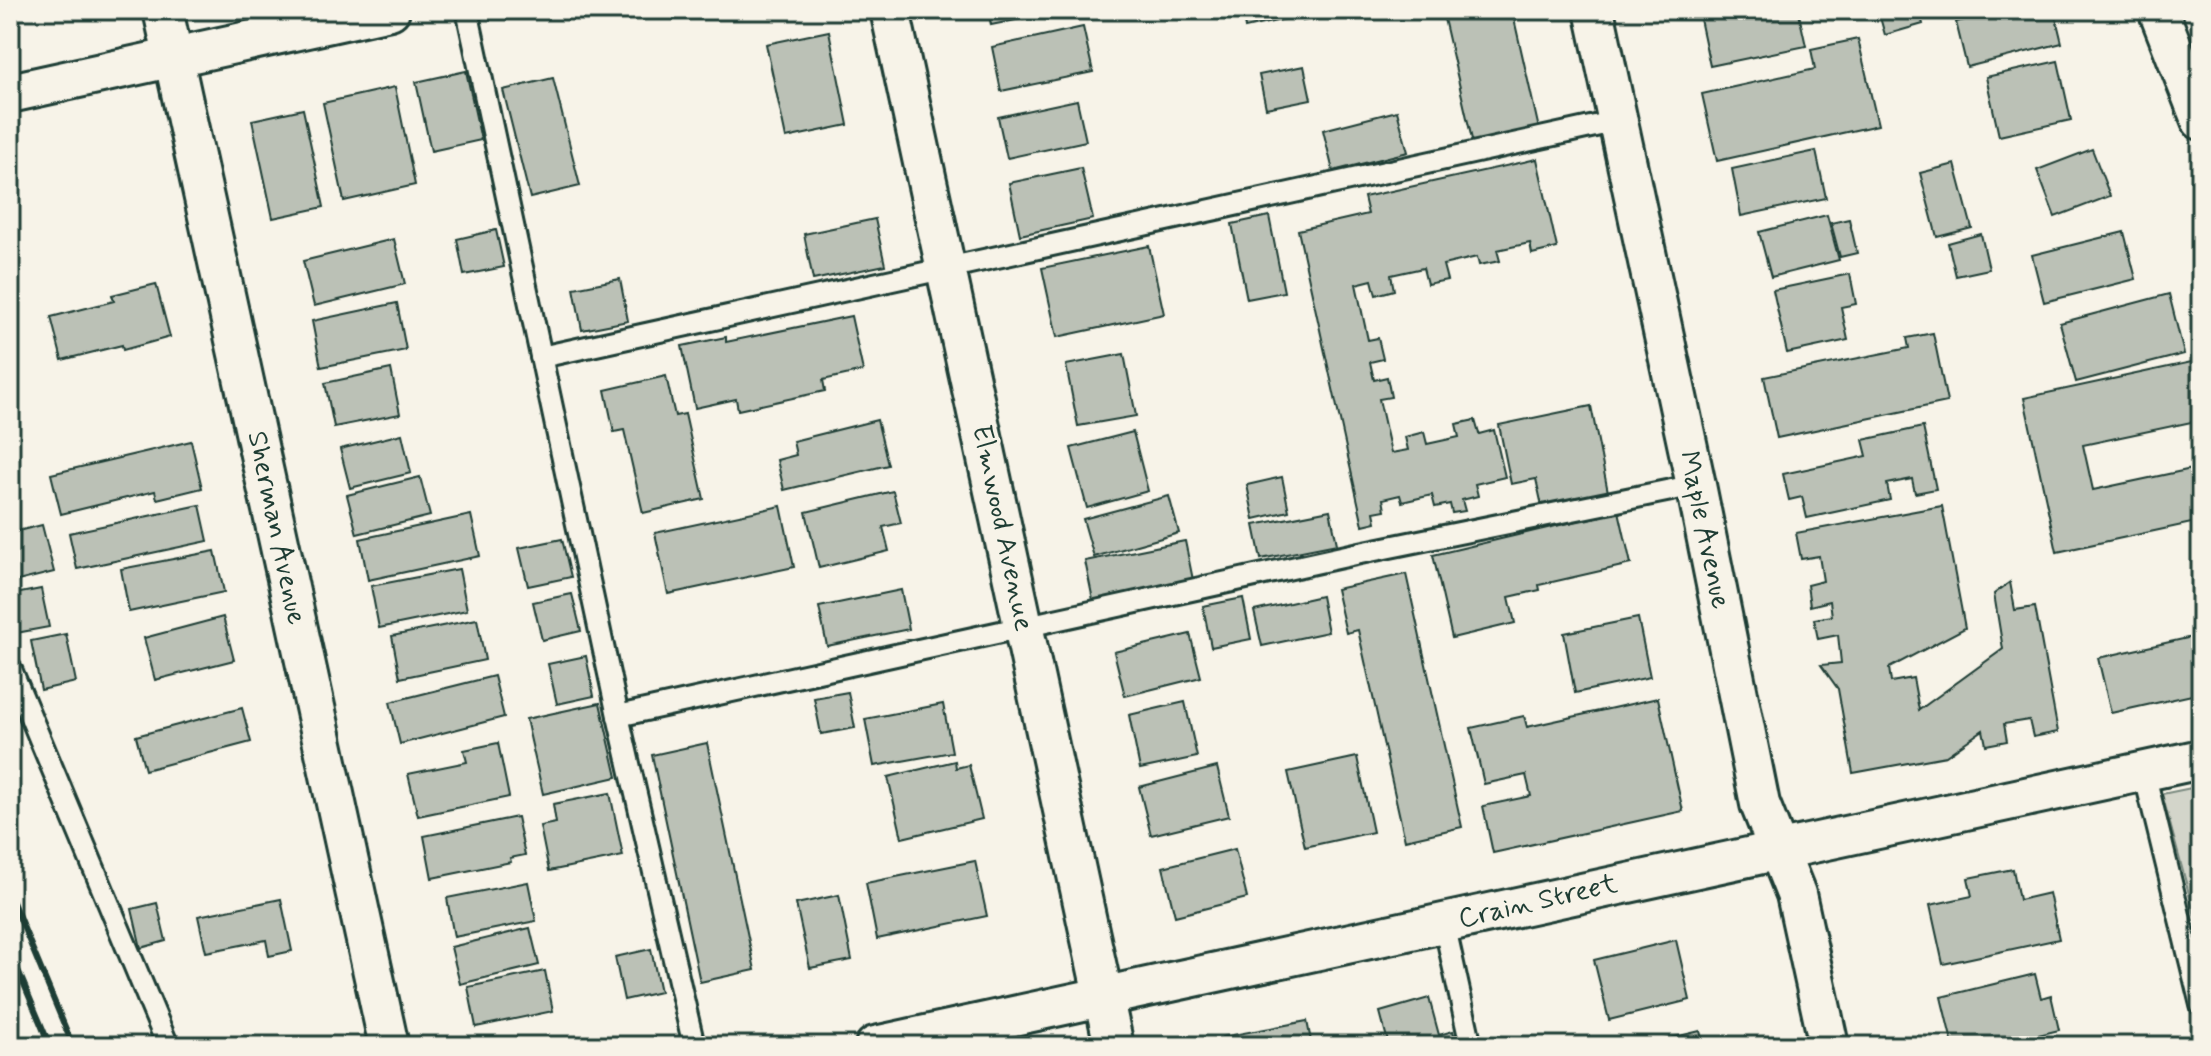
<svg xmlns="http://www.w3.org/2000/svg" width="2211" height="1056" font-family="Mynerve,sans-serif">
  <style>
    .green { fill: #d3d5ca; stroke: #79897f; stroke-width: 2 }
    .building { fill: #bbc1b6; stroke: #1f3d34; stroke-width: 2 }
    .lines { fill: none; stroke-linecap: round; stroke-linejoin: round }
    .service-casing { stroke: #1f3d34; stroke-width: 26 }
    .minor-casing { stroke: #1f3d34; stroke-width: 44 }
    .service { stroke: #f7f3e8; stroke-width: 20 }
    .minor { stroke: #f7f3e8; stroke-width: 38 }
    .rail { stroke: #1f3d34; stroke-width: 6 }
    .labels { text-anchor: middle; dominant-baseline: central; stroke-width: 7; stroke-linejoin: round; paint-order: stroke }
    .street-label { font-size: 28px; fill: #1f3d34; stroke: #f7f3e8 }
  </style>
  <rect width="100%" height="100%" fill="#f7f3e8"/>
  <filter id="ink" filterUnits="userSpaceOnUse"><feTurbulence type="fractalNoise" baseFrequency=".0125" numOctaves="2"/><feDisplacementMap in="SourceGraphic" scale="16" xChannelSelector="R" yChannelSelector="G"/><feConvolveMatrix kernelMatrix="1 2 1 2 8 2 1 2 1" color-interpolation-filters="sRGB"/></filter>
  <g filter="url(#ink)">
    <path class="green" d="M 2201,786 L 2201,938 L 2162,794 Z"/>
    <g class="building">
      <path d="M 988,10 L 1066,10 L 991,25 Z"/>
      <path d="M 1242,10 L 1284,10 L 1286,19 L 1245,28 Z"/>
      <path d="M 1301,10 L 1356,10 L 1303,21 Z"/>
      <path d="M 1442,10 L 1512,10 L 1539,129 L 1473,144 Z"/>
      <path d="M 1743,10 L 1798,10 L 1806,46 L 1710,66 L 1700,19 Z"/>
      <path d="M 1878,10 L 1919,10 L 1923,24 L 1885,35 Z"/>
      <path d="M 1994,10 L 2054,10 L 2062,43 L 1967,67 L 1956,22 L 1995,13 Z"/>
      <path d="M 1083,27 L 1093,72 L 1001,91 L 992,47 Z"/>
      <path d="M 829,31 L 848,125 L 786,138 L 766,44 Z"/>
      <path d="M 1858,39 L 1878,125 L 1717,161 L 1702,94 L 1815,69 L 1811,49 Z"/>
      <path d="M 2058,61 L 2071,120 L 1999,136 L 1986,77 Z"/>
      <path d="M 1304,66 L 1311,99 L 1266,108 L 1259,75 Z"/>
      <path d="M 466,71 L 481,140 L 431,151 L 416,82 Z"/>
      <path d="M 553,78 L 580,186 L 530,198 L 503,90 Z"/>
      <path d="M 395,87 L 415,185 L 344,201 L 323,103 Z"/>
      <path d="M 1077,100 L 1086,141 L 1007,158 L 998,117 Z"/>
      <path d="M 303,109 L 324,207 L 273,218 L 252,120 Z"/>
      <path d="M 1397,111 L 1408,152 L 1333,171 L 1323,130 Z"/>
      <path d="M 2092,149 L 2110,196 L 2055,217 L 2037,170 Z"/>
      <path d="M 1816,151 L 1826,198 L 1741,216 L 1732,169 Z"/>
      <path d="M 1537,159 L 1557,248 L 1532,254 L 1530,243 L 1497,250 L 1500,261 L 1479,265 L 1477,257 L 1443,265 L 1447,280 L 1427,284 L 1423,268 L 1391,275 L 1394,290 L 1376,295 L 1372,280 L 1356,284 L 1368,340 L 1378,338 L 1383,359 L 1370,362 L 1374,380 L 1387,377 L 1391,397 L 1379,399 L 1391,453 L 1408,450 L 1405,437 L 1424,432 L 1427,444 L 1459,437 L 1456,424 L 1475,420 L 1479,434 L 1494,430 L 1505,477 L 1475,484 L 1478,496 L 1462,500 L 1465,511 L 1452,513 L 1450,504 L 1435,507 L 1432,495 L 1402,502 L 1400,495 L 1383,499 L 1385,510 L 1374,512 L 1376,522 L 1363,525 L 1298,230 L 1368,214 L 1364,197 Z"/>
      <path d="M 1955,164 L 1972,228 L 1937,237 L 1920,173 Z"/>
      <path d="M 1081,168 L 1093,219 L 1020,235 L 1009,183 Z"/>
      <path d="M 1827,215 L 1839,260 L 1771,277 L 1759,232 Z"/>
      <path d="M 1269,216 L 1284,292 L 1247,299 L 1232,224 Z"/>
      <path d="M 875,219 L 885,265 L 813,280 L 804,234 Z"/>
      <path d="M 1849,219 L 1857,253 L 1840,257 L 1831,223 Z"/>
      <path d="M 496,230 L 504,267 L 464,275 L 457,239 Z"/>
      <path d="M 2124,232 L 2136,279 L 2044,302 L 2032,255 Z"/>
      <path d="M 1981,234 L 1989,269 L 1956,276 L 1948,243 Z"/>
      <path d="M 394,239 L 405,284 L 314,306 L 303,261 Z"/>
      <path d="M 1149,246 L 1164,314 L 1057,337 L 1042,268 Z"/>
      <path d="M 1850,274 L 1856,304 L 1841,307 L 1848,340 L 1787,353 L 1773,290 Z"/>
      <path d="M 620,279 L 628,321 L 582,330 L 574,288 Z"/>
      <path d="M 156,284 L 170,337 L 123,350 L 122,345 L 62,360 L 51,317 L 114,301 L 112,295 Z"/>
      <path d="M 2169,294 L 2184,354 L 2076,382 L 2060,323 Z"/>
      <path d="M 397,303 L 406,350 L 321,367 L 312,321 Z"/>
      <path d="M 851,316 L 863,371 L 823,380 L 825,391 L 738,410 L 736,399 L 695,408 L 682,346 L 726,337 L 726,342 Z"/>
      <path d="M 1933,333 L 1947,402 L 1777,438 L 1764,377 L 1909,348 L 1907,338 Z"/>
      <path d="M 1124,354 L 1136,416 L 1078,426 L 1066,365 Z"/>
      <path d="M 2201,360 L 2201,420 L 2083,445 L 2093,490 L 2201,467 L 2201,521 L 2057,552 L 2024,398 Z"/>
      <path d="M 391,369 L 400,414 L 334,427 L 325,383 Z"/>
      <path d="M 666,376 L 675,416 L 685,414 L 704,499 L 643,513 L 624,430 L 614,432 L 605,390 Z"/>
      <path d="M 1591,406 L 1608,492 L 1542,506 L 1536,479 L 1511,484 L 1499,425 Z"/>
      <path d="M 877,420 L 888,465 L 784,490 L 777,460 L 796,455 L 793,441 Z"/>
      <path d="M 1923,427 L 1936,489 L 1915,493 L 1912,479 L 1887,484 L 1890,500 L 1807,518 L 1802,497 L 1789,500 L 1783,474 L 1867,456 L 1863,440 Z"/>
      <path d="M 1133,432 L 1148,491 L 1087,508 L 1071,448 Z"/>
      <path d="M 402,434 L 411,473 L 350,488 L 340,449 Z"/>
      <path d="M 191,441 L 202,488 L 157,499 L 155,491 L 61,514 L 51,474 Z"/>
      <path d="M 420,477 L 430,516 L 357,534 L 347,495 Z"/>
      <path d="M 1282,477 L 1289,511 L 1254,519 L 1247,485 Z"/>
      <path d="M 893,491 L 901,523 L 883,527 L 889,551 L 819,568 L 806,512 Z"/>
      <path d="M 1169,496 L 1179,533 L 1094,557 L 1083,519 Z"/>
      <path d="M 200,505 L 208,541 L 77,569 L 69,533 Z"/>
      <path d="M 781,506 L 794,567 L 668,594 L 655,533 Z"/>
      <path d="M 1942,506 L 1965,628 L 1889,668 L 1891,682 L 1913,678 L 1919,710 L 2003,649 L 1994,594 L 2010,582 L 2015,610 L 2035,607 L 2058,732 L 2033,737 L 2029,720 L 2004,724 L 2007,741 L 1986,745 L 1983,730 L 1946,756 L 1853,773 L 1838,689 L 1821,665 L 1841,663 L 1838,635 L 1818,639 L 1814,619 L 1832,616 L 1830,601 L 1810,606 L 1807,585 L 1823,581 L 1819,556 L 1801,559 L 1796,533 Z"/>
      <path d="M 1330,510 L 1337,544 L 1261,559 L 1254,525 Z"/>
      <path d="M 1619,511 L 1631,564 L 1539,585 L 1540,590 L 1509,597 L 1515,623 L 1452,638 L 1433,555 Z"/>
      <path d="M 471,515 L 480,556 L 368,580 L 360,539 Z"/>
      <path d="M 42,525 L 54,572 L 10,583 L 10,533 Z"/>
      <path d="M 562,539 L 571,577 L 528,586 L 519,548 Z"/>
      <path d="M 1185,541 L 1193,580 L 1093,600 L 1085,561 Z"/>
      <path d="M 215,551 L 224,592 L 129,612 L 121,569 Z"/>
      <path d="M 459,569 L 467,610 L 379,628 L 371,586 Z"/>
      <path d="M 1406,574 L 1462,827 L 1405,840 L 1358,630 L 1346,633 L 1336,589 Z"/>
      <path d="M 41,589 L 49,627 L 16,633 L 10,595 Z"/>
      <path d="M 901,590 L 909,629 L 827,646 L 819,607 Z"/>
      <path d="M 572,594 L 581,631 L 542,640 L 533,602 Z"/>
      <path d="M 1321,596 L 1328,632 L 1262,646 L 1254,611 Z"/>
      <path d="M 1243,598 L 1251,639 L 1211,647 L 1203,606 Z"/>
      <path d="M 223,617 L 234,660 L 155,680 L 144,638 Z"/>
      <path d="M 1638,618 L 1650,677 L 1575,693 L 1564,633 Z"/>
      <path d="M 477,619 L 485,660 L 400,678 L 392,636 Z"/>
      <path d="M 66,634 L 76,682 L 41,690 L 31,641 Z"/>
      <path d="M 1190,634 L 1201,677 L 1125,696 L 1114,652 Z"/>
      <path d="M 2201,635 L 2201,693 L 2111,713 L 2098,658 Z"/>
      <path d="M 586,656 L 594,696 L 557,704 L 548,664 Z"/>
      <path d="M 494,676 L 504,717 L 400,744 L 390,702 Z"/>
      <path d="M 848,692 L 855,728 L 821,734 L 814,698 Z"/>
      <path d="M 1658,698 L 1683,811 L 1493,853 L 1483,806 L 1531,796 L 1526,775 L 1484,784 L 1471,728 L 1524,716 L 1527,727 Z"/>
      <path d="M 1185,702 L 1197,757 L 1140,769 L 1129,715 Z"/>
      <path d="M 600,703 L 617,777 L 543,794 L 526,719 Z"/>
      <path d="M 943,704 L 952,752 L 874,766 L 865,719 Z"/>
      <path d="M 242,708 L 251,742 L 145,770 L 136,736 Z"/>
      <path d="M 498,743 L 509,797 L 418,816 L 408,774 L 467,762 L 464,750 Z"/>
      <path d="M 707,743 L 755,970 L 700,982 L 652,755 Z"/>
      <path d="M 1357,757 L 1373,832 L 1305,847 L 1288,772 Z"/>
      <path d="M 955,761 L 956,768 L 969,765 L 982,819 L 902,838 L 888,777 Z"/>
      <path d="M 1217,767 L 1229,816 L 1151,835 L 1139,787 Z"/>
      <path d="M 610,793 L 623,856 L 549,871 L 540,826 L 556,823 L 553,804 Z"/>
      <path d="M 517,817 L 525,855 L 510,858 L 511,862 L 432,878 L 424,836 Z"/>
      <path d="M 1235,849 L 1247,898 L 1175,916 L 1163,867 Z"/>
      <path d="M 975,861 L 987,916 L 877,939 L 866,883 Z"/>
      <path d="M 2013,869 L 2019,900 L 2049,893 L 2059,939 L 1943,964 L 1930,905 L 1972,896 L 1968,878 Z"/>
      <path d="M 528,882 L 536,921 L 454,937 L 447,898 Z"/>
      <path d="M 839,895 L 852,960 L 810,968 L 796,904 Z"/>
      <path d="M 281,899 L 292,951 L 269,956 L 266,940 L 206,952 L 198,916 Z"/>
      <path d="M 157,903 L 166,941 L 141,948 L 132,909 Z"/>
      <path d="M 530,928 L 539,965 L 460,984 L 451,947 Z"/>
      <path d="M 1676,940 L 1690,1000 L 1609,1020 L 1594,960 Z"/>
      <path d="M 651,949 L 660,992 L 624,1000 L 615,957 Z"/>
      <path d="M 545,971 L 553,1011 L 476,1027 L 468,987 Z"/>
      <path d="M 2035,974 L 2041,998 L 2051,995 L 2059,1030 L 1993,1046 L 1953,1046 L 1941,997 Z"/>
      <path d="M 1429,998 L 1439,1035 L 1453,1031 L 1457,1046 L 1389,1046 L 1380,1012 Z"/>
      <path d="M 1307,1021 L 1312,1046 L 1224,1046 L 1222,1037 Z"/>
      <path d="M 1700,1031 L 1704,1046 L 1638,1046 Z"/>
      <path d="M 2191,1038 L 2192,1046 L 2154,1046 Z"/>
    </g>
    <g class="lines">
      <g class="service-casing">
        <g id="service">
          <path d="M 467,10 L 618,716 L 694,1046"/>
          <path d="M 541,357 L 1618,121"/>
          <path d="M 10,667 L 168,1046"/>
          <path d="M 618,716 L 1360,553 L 1696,485"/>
          <path d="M 2144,772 L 2201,1005"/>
          <path d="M 1444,923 L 1471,1046"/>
        </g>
      </g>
      <g class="minor-casing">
        <g id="minor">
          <path d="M 163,10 L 389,1046"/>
          <path d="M 890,10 L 1114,1046"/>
          <path d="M 1594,10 L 1696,485 L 1760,804 L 1796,894 L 1829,1046"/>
          <path d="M 2158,10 L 2201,120"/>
          <path d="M 10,93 L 390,10"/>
          <path d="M 875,1046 L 2201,759"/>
        </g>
      </g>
      <use href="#service" class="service"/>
      <use href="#minor" class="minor"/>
      <g class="rail">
        <path d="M 10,895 L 73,1046"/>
        <path d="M 10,951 L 50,1046"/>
      </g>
    </g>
  </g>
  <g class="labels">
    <g class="street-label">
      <text transform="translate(276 528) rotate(78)">Sherman Avenue</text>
      <text transform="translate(1002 528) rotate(78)">Elmwood Avenue</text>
      <text transform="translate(1704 530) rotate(78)">Maple Avenue</text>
      <text transform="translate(1538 902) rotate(-13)">Crain Street</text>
    </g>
  </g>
  <rect width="2211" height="1056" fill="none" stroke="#f7f3e8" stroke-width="40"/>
  <rect x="20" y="20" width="2171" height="1016" fill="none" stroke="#1f3d34" stroke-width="3" filter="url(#ink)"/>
</svg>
